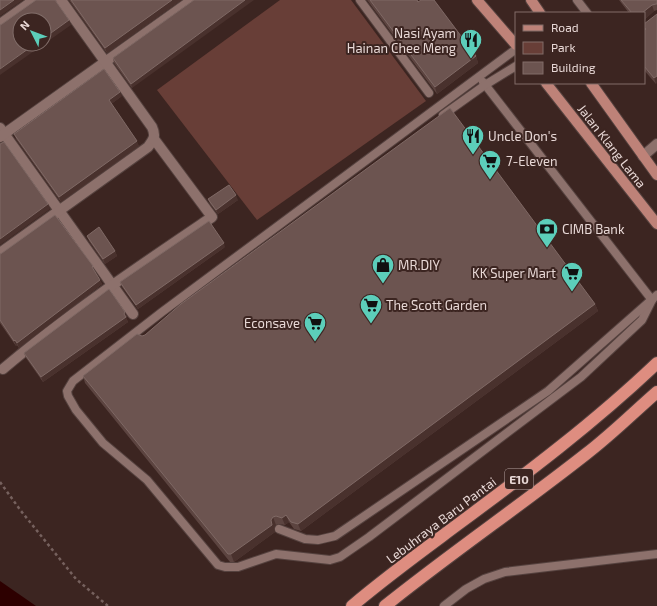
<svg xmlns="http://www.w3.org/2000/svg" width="657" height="606" font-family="'Exo 2',sans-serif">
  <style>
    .green { fill: #683e37 }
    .water { fill: #2d0000 }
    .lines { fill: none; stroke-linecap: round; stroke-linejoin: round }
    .service-casing { stroke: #55423f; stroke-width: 10 }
    .minor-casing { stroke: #55423f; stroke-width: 12 }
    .primary-casing { stroke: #55423f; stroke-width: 12 }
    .motorway-casing { stroke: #55423f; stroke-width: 14 }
    .path { stroke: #76615e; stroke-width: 2.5; stroke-dasharray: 3 3; stroke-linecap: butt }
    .service { stroke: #8d716c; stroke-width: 8 }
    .minor { stroke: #8d716c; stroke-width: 10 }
    .primary { stroke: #be8278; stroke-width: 10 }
    .motorway { stroke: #de8d80; stroke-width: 12 }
    .wall { fill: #5c4440 }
    .shaded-wall { fill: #49312d }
    .building { fill: #6c5450; stroke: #7f6965 }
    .labels { text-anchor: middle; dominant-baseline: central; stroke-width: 4; stroke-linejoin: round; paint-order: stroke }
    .shield { fill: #3c2521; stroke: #b4a2a0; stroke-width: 1 }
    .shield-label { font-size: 12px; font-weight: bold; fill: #e8d8d6 }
    .poi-label { font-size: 13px; fill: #e8d8d6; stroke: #3c2521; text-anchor: start }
    .street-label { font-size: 13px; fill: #e8d8d6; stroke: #3c2521 }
  </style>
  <rect width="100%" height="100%" fill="#3c2521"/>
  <path class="green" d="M 280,0 L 351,0 L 426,101 L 257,220 L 157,90 Z"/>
  <path class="water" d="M 0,581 L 36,606 L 0,606 Z"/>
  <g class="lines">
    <g class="service-casing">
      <g id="service">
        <path d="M 360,0 L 429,93"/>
        <path d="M 577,0 L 587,13"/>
        <path d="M 516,49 L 162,312 L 73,381 L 67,391 L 68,396 L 76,410 L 103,443 L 147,480 L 218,565 L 225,567 L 238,567 L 276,554 L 330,560 L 340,557 L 369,537 L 581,377 L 642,320 L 652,300"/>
        <path d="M 483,82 L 652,300"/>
        <path d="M 443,115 L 485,85 L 516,66"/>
        <path d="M 279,529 L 305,539 L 318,540 L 335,536 L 548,391 L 657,295"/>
        <path d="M 444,606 L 466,589 L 484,579 L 505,572 L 657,554"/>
      </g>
    </g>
    <g class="minor-casing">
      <g id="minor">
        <path d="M 0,24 L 34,0"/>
        <path d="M 0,128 L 133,314"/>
        <path d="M 0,137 L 192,0"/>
        <path d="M 643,156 L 657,144"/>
        <path d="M 0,253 L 148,147 C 154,139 156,136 152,127 L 61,0"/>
        <path d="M 3,369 C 69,313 141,265 212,217 L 154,139"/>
      </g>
    </g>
    <g class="primary-casing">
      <g id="primary">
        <path d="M 477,0 L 516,45"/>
        <path d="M 531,0 L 540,13"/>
        <path d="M 546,83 L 657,224"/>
        <path d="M 591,83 L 657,175"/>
      </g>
    </g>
    <g class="motorway-casing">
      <g id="motorway">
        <path d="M 352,606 C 386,577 422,551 457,525 C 526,474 595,422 657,363"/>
        <path d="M 385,606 C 451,553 520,506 586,454 C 611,435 634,412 657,392"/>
      </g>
    </g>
    <path class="path" d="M 0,482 L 21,511 L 76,579 L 108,606"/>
    <use href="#service" class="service"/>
    <use href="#minor" class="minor"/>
    <use href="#primary" class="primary"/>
    <use href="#motorway" class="motorway"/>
  </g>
  <g class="wall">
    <path d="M 69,0 L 181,0 L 107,53 Z"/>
    <path d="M 194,0 L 132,88 L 114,63 L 113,58 Z"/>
    <path d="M 367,0 L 417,0 L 476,56 L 478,63 L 437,94 Z"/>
    <path d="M 619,0 L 657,0 L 657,10 L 654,11 L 644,20 L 644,13 L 629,13 Z"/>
    <path d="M 657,14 L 656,84 L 644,70 L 644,24 Z"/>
    <path d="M 122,96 L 111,104 L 139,146 L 61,202 L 16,139 L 14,134 Z"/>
    <path d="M 208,199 L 238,200 L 218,214 L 210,204 Z"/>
    <path d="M 87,236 L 115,251 L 117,256 L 105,264 L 89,241 Z"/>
    <path d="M 225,247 L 138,309 L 122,287 L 120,282 Z"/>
    <path d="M 0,254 L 94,271 L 102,284 L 19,348 L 17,345 L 16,346 L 0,323 Z"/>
    <path d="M 595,304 L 598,311 L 301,531 L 294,529 L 289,522 L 285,525 L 279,524 L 276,525 L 274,527 L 275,532 L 234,562 L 230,562 L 85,383 L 83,376 L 142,336 Z"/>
    <path d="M 125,312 L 127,317 L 126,318 L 128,322 L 43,382 L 26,358 L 24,353 Z"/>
  </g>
  <g class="shaded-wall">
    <path d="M 14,0 L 23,0 L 0,16 L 0,10 Z"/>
    <path d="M 172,0 L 181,0 L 107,53 L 105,48 Z"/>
    <path d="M 245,0 L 254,0 L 132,88 L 131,84 Z"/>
    <path d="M 652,5 L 654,11 L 644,20 L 644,13 L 642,13 Z"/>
    <path d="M 69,20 L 71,25 L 44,44 L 44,38 Z"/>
    <path d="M 35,44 L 44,44 L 0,75 L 0,69 Z"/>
    <path d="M 476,56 L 478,63 L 437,94 L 435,87 Z"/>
    <path d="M 657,76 L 657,83 L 656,84 L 654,78 Z"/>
    <path d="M 120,92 L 122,96 L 110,105 L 109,100 Z"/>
    <path d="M 137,141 L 139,146 L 61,202 L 59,197 Z"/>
    <path d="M 236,195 L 238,200 L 218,214 L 216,210 Z"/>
    <path d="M 48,204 L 50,209 L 0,245 L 0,239 Z"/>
    <path d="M 224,243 L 225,247 L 138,309 L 136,305 Z"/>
    <path d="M 115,251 L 117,256 L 105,264 L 103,259 Z"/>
    <path d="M 100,280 L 102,284 L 19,348 L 17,343 Z"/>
    <path d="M 595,304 L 598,311 L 301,531 L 298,524 Z"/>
    <path d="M 125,312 L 127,317 L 126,318 L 128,322 L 43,382 L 41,377 Z"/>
    <path d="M 15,340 L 17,345 L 16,346 L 14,341 Z"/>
    <path d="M 286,515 L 289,522 L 285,525 L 282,518 Z"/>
    <path d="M 273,517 L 276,525 L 274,527 L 275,532 L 234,562 L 231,554 L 271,520 Z"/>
  </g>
  <g class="building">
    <path d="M 0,0 L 14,0 L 0,10 Z"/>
    <path d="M 36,0 L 55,0 L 69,20 L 44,38 L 44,20 L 20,20 L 20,44 L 35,44 L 0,69 L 0,25 L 2,24 Z"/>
    <path d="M 71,0 L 172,0 L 105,48 Z"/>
    <path d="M 194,0 L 245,0 L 131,84 L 113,58 Z"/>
    <path d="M 370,0 L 417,0 L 418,2 L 421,0 L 434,0 L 476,56 L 435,87 Z"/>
    <path d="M 621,0 L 657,0 L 657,4 L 656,4 L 652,5 L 642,13 L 632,13 Z"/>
    <path d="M 657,14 L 657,76 L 654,78 L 644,66 L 644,31 L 646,29 L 644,27 L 644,24 Z"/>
    <path d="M 104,69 L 120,92 L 109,100 L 137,141 L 59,197 L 14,134 Z"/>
    <path d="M 450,108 L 595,304 L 298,524 L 291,522 L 286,515 L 282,518 L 276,516 L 273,517 L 271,520 L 272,525 L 231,554 L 228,554 L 83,376 L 137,334 L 142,336 L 145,335 L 181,304 Z"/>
    <path d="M 4,142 L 48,204 L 0,239 L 0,144 Z"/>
    <path d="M 229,185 L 236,195 L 216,210 L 208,199 Z"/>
    <path d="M 55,215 L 93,266 L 92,267 L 100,280 L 17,343 L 15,340 L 14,341 L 0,320 L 0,254 L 2,253 Z"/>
    <path d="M 209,221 L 224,243 L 136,305 L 120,282 Z"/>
    <path d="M 99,227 L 115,251 L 103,259 L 87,236 Z"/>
    <path d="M 109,289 L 125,312 L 124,314 L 126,317 L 41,377 L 24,353 Z"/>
  </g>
  <defs>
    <g id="restaurant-pin" transform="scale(1.15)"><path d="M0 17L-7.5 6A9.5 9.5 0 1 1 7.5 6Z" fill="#5cceba" stroke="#3c2521"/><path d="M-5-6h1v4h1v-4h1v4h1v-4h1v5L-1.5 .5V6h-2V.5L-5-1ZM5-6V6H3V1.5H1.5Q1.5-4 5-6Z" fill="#111"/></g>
    <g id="supermarket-pin" transform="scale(1.15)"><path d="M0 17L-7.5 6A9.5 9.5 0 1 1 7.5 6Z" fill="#5cceba" stroke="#3c2521"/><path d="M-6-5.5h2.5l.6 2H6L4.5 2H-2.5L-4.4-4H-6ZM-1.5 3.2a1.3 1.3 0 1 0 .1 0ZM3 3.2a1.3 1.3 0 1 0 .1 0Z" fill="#111"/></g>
    <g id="bank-pin" transform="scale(1.15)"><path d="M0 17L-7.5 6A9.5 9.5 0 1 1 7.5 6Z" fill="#5cceba" stroke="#3c2521"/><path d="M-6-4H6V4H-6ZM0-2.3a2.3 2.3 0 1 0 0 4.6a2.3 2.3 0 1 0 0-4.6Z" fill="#111"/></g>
    <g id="shop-pin" transform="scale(1.15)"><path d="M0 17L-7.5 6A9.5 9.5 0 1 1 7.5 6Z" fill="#5cceba" stroke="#3c2521"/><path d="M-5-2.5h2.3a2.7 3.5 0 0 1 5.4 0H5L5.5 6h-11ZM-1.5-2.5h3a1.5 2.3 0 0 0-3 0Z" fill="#111"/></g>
  </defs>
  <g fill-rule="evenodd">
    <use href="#restaurant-pin" x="471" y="40"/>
    <use href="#restaurant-pin" x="473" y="136"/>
    <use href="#supermarket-pin" x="490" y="161"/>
    <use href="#bank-pin" x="547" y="229"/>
    <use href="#shop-pin" x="383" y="265"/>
    <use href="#supermarket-pin" x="572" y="273"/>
    <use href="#supermarket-pin" x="371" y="305"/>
    <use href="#supermarket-pin" x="315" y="323"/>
  </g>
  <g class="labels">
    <rect class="shield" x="505" y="469" width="28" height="20" rx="3"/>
    <g class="shield-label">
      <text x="519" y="479">E10</text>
    </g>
    <g class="poi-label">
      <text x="456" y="33" text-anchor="end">Nasi Ayam<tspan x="456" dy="15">Hainan Chee Meng</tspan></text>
      <text x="488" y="136">Uncle Don's</text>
      <text x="506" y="161">7-Eleven</text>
      <text x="562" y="229">CIMB Bank</text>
      <text x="398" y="265">MR.DIY</text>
      <text x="556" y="273" text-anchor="end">KK Super Mart</text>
      <text x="386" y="305">The Scott Garden</text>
      <text x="300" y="323" text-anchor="end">Econsave</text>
    </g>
    <g class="street-label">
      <text transform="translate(612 146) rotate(52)">Jalan Klang Lama</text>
      <text transform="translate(441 520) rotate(-37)">Lebuhraya Baru Pantai</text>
    </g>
  </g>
  <rect x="515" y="12" width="130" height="72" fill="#3c2521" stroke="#816d69"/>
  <rect x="523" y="25" width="20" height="6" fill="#be8278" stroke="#816d69"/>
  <text x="551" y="32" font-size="12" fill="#e8d8d6">Road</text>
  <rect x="523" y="42" width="20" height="12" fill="#683e37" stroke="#816d69"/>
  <text x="551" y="52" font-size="12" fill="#e8d8d6">Park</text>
  <rect x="523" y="62" width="20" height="12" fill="#6c5450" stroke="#816d69"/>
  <text x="551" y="72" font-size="12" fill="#e8d8d6">Building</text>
  <g transform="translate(32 32) rotate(312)"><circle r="19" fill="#3c2521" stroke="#816d69"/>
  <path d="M0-3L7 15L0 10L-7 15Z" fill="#5cceba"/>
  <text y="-6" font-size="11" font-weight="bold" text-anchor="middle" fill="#e8d8d6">N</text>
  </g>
</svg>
